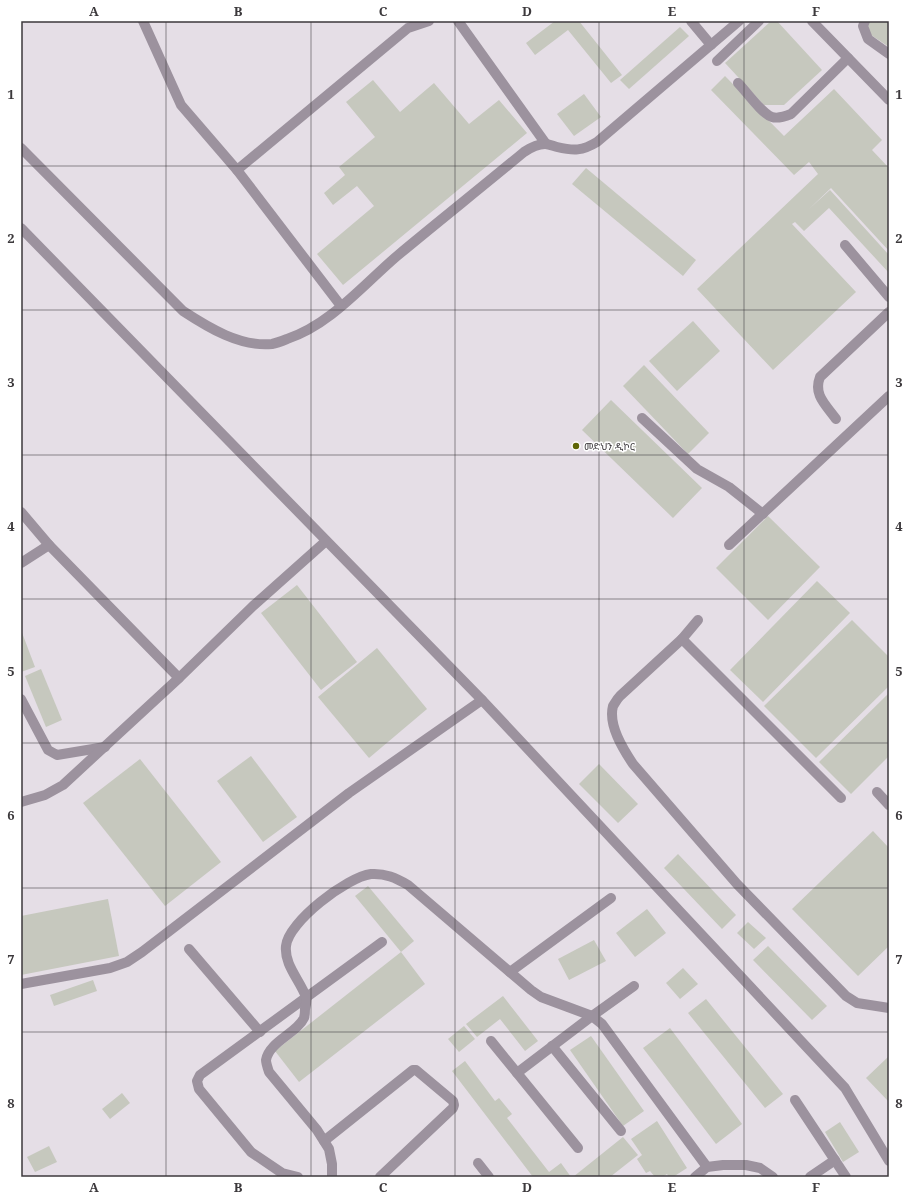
<svg xmlns="http://www.w3.org/2000/svg" width="910" height="1198" font-family="'Noto Serif','Noto Sans Ethiopic',serif">
  <style>
    .building { fill: #c6c8be }
    .lines { fill: none; stroke-linecap: round; stroke-linejoin: round }
    .minor { stroke: #9c929e; stroke-width: 10 }
    .grid { fill: none; stroke: #3c393c; stroke-width: 1; stroke-opacity: 0.55 }
    .poi-dot { fill: #5e6606; stroke: #fff; stroke-width: 1.5 }
    .labels { text-anchor: middle; dominant-baseline: central; stroke-width: 3; stroke-linejoin: round; paint-order: stroke }
    .poi-label { font-size: 10px; fill: #3c393c; stroke: #fff; text-anchor: start }
    .neatline { fill: none; stroke: #3c393c; stroke-width: 1.5 }
    .grid-label { font-size: 13px; text-anchor: middle; font-weight: bold; fill: #3c393c }
  </style>
  <rect width="100%" height="100%" fill="#e5dee6"/>
  <g class="building">
    <path d="M 555,21 L 579,21 L 622,75 L 611,83 L 568,30 L 535,55 L 526,43 Z"/>
    <path d="M 771,21 L 777,21 L 822,70 L 784,105 L 764,105 L 725,63 Z"/>
    <path d="M 868,21 L 889,21 L 889,47 L 868,33 Z"/>
    <path d="M 680,27 L 689,36 L 629,89 L 620,80 Z"/>
    <path d="M 725,76 L 784,136 L 834,89 L 882,140 L 872,150 L 889,168 L 889,251 L 831,188 L 809,209 L 830,190 L 889,255 L 889,273 L 829,208 L 804,231 L 795,222 L 792,224 L 856,292 L 773,370 L 697,289 L 818,174 L 809,162 L 794,175 L 711,90 Z"/>
    <path d="M 373,80 L 400,112 L 434,83 L 469,124 L 499,100 L 527,133 L 343,285 L 317,254 L 374,206 L 357,186 L 333,205 L 324,193 L 345,175 L 339,167 L 375,137 L 346,102 Z"/>
    <path d="M 584,94 L 601,117 L 574,136 L 557,114 Z"/>
    <path d="M 586,168 L 696,260 L 683,276 L 572,184 Z"/>
    <path d="M 693,321 L 720,351 L 677,391 L 649,361 Z"/>
    <path d="M 644,365 L 709,433 L 688,454 L 623,386 Z"/>
    <path d="M 611,400 L 702,488 L 673,518 L 582,430 Z"/>
    <path d="M 768,516 L 820,567 L 768,620 L 716,568 Z"/>
    <path d="M 817,581 L 850,613 L 763,702 L 730,670 Z"/>
    <path d="M 297,585 L 357,662 L 321,690 L 261,613 Z"/>
    <path d="M 852,620 L 889,657 L 889,686 L 816,758 L 764,706 Z"/>
    <path d="M 21,630 L 35,667 L 21,672 Z"/>
    <path d="M 377,648 L 427,709 L 369,758 L 318,697 Z"/>
    <path d="M 41,669 L 62,720 L 46,727 L 25,676 Z"/>
    <path d="M 889,693 L 889,756 L 851,794 L 819,762 Z"/>
    <path d="M 251,756 L 297,817 L 263,842 L 217,781 Z"/>
    <path d="M 140,759 L 221,862 L 165,906 L 83,803 Z"/>
    <path d="M 599,764 L 638,804 L 618,823 L 579,784 Z"/>
    <path d="M 873,831 L 889,848 L 889,946 L 858,976 L 792,909 Z"/>
    <path d="M 678,854 L 736,915 L 722,929 L 664,868 Z"/>
    <path d="M 368,886 L 414,941 L 401,952 L 355,896 Z"/>
    <path d="M 108,899 L 119,956 L 21,975 L 21,916 Z"/>
    <path d="M 647,909 L 666,933 L 635,957 L 616,933 Z"/>
    <path d="M 748,922 L 766,938 L 754,949 L 737,933 Z"/>
    <path d="M 594,940 L 606,961 L 569,980 L 558,959 Z"/>
    <path d="M 768,946 L 827,1006 L 812,1020 L 753,960 Z"/>
    <path d="M 401,952 L 425,984 L 299,1082 L 275,1051 Z"/>
    <path d="M 683,968 L 698,984 L 680,999 L 666,983 Z"/>
    <path d="M 93,980 L 97,991 L 54,1006 L 50,995 Z"/>
    <path d="M 503,996 L 538,1041 L 525,1051 L 500,1019 L 477,1037 L 466,1024 Z"/>
    <path d="M 706,999 L 783,1094 L 765,1108 L 688,1013 Z"/>
    <path d="M 464,1026 L 475,1039 L 459,1052 L 448,1039 Z"/>
    <path d="M 670,1028 L 742,1124 L 716,1144 L 643,1048 Z"/>
    <path d="M 591,1036 L 644,1111 L 623,1126 L 570,1050 Z"/>
    <path d="M 888,1057 L 889,1058 L 889,1102 L 866,1078 Z"/>
    <path d="M 465,1061 L 495,1101 L 499,1098 L 512,1114 L 507,1118 L 549,1172 L 561,1163 L 571,1177 L 533,1177 L 452,1071 Z"/>
    <path d="M 122,1093 L 130,1103 L 110,1119 L 102,1109 Z"/>
    <path d="M 657,1121 L 687,1168 L 673,1177 L 669,1177 L 667,1174 L 662,1177 L 655,1177 L 650,1171 L 646,1173 L 637,1159 L 642,1155 L 631,1139 Z"/>
    <path d="M 840,1122 L 859,1152 L 843,1162 L 825,1132 Z"/>
    <path d="M 623,1137 L 638,1155 L 610,1177 L 573,1177 Z"/>
    <path d="M 49,1146 L 57,1162 L 35,1172 L 27,1157 Z"/>
  </g>
  <g class="lines">
    <g class="minor">
      <path d="M 143,21 L 181,105 L 237,170 L 408,28 L 429,21"/>
      <path d="M 458,21 L 546,144"/>
      <path d="M 691,21 L 711,45"/>
      <path d="M 812,21 L 889,100"/>
      <path d="M 865,21 L 863,26 L 868,39 L 889,54"/>
      <path d="M 717,61 L 759,21"/>
      <path d="M 738,83 C 746,91 762,114 772,117 C 778,119 786,116 791,114 L 848,58"/>
      <path d="M 21,148 L 183,311 C 209,328 240,347 272,344 C 277,343 282,341 287,339 C 330,325 363,285 397,256 C 439,221 482,187 524,152 C 530,148 537,144 545,144 C 549,144 553,146 557,147 C 574,151 582,151 597,142 L 739,21"/>
      <path d="M 237,170 L 341,306"/>
      <path d="M 21,228 L 482,700 L 845,1088 L 889,1161"/>
      <path d="M 845,245 L 889,297"/>
      <path d="M 642,418 L 697,469 L 729,487 L 763,514"/>
      <path d="M 836,419 C 826,405 813,395 820,377 L 889,312"/>
      <path d="M 21,512 L 49,545 L 179,678"/>
      <path d="M 729,545 L 889,396"/>
      <path d="M 21,563 L 49,545"/>
      <path d="M 698,620 L 682,639 L 620,696 C 617,699 615,703 613,706 C 608,725 623,749 633,764 L 737,884 L 846,996 L 857,1003 L 889,1008"/>
      <path d="M 682,639 L 841,798"/>
      <path d="M 21,699 L 48,750 L 57,755 L 105,747"/>
      <path d="M 877,792 L 889,805"/>
      <path d="M 21,802 L 45,795 L 63,785 L 179,678 L 253,606 L 326,541"/>
      <path d="M 189,949 L 260,1032"/>
      <path d="M 510,972 L 611,898"/>
      <path d="M 21,984 L 110,968 L 127,962 L 142,952 L 349,793 L 482,700"/>
      <path d="M 491,1041 L 578,1148"/>
      <path d="M 552,1046 L 621,1131"/>
      <path d="M 517,1073 L 592,1016 L 634,986"/>
      <path d="M 795,1100 L 846,1177"/>
      <path d="M 324,1141 L 413,1070 L 416,1070 L 453,1101 L 454,1105 L 453,1108 L 380,1177"/>
      <path d="M 478,1163 L 489,1177"/>
      <path d="M 298,1177 L 282,1173 L 251,1152 L 199,1089 L 197,1081 L 200,1075 L 382,942"/>
      <path d="M 332,1177 L 332,1164 L 329,1149 L 324,1141 L 317,1130 L 269,1072 C 268,1069 266,1063 266,1060 C 269,1042 297,1033 304,1018 C 305,1015 305,1011 305,1009 C 306,1005 307,1000 306,997 C 300,980 284,965 286,946 C 288,922 347,877 371,874 C 385,873 396,878 408,885 L 531,990 L 541,997 L 592,1016 L 602,1024 L 707,1167"/>
      <path d="M 695,1177 L 707,1167 L 723,1165 L 746,1165 L 760,1168 L 773,1177"/>
      <path d="M 810,1177 L 835,1160"/>
    </g>
  </g>
  <path class="grid" d="M 166,21 L 166,1177M 311,21 L 311,1177M 455,21 L 455,1177M 599,21 L 599,1177M 744,21 L 744,1177M 21,166 L 889,166M 21,310 L 889,310M 21,455 L 889,455M 21,599 L 889,599M 21,743 L 889,743M 21,888 L 889,888M 21,1032 L 889,1032"/>
  <circle class="poi-dot" cx="576" cy="446" r="4"/>
  <g class="labels">
    <g class="poi-label">
      <text x="584" y="446">መድህን ዲኮር</text>
    </g>
  </g>
  <rect width="910" height="1198" fill="none" stroke="#ffffff" stroke-width="44"/>
  <rect x="22" y="22" width="866" height="1154" class="neatline"/>
  <g class="grid-label">
    <text x="94" y="16">A</text>
    <text x="238" y="16">B</text>
    <text x="383" y="16">C</text>
    <text x="527" y="16">D</text>
    <text x="672" y="16">E</text>
    <text x="816" y="16">F</text>
    <text x="11" y="99">1</text>
    <text x="899" y="99">1</text>
    <text x="11" y="243">2</text>
    <text x="899" y="243">2</text>
    <text x="11" y="387">3</text>
    <text x="899" y="387">3</text>
    <text x="11" y="531">4</text>
    <text x="899" y="531">4</text>
    <text x="11" y="676">5</text>
    <text x="899" y="676">5</text>
    <text x="11" y="820">6</text>
    <text x="899" y="820">6</text>
    <text x="11" y="964">7</text>
    <text x="899" y="964">7</text>
    <text x="11" y="1108">8</text>
    <text x="899" y="1108">8</text>
    <text x="94" y="1192">A</text>
    <text x="238" y="1192">B</text>
    <text x="383" y="1192">C</text>
    <text x="527" y="1192">D</text>
    <text x="672" y="1192">E</text>
    <text x="816" y="1192">F</text>
  </g>
</svg>
